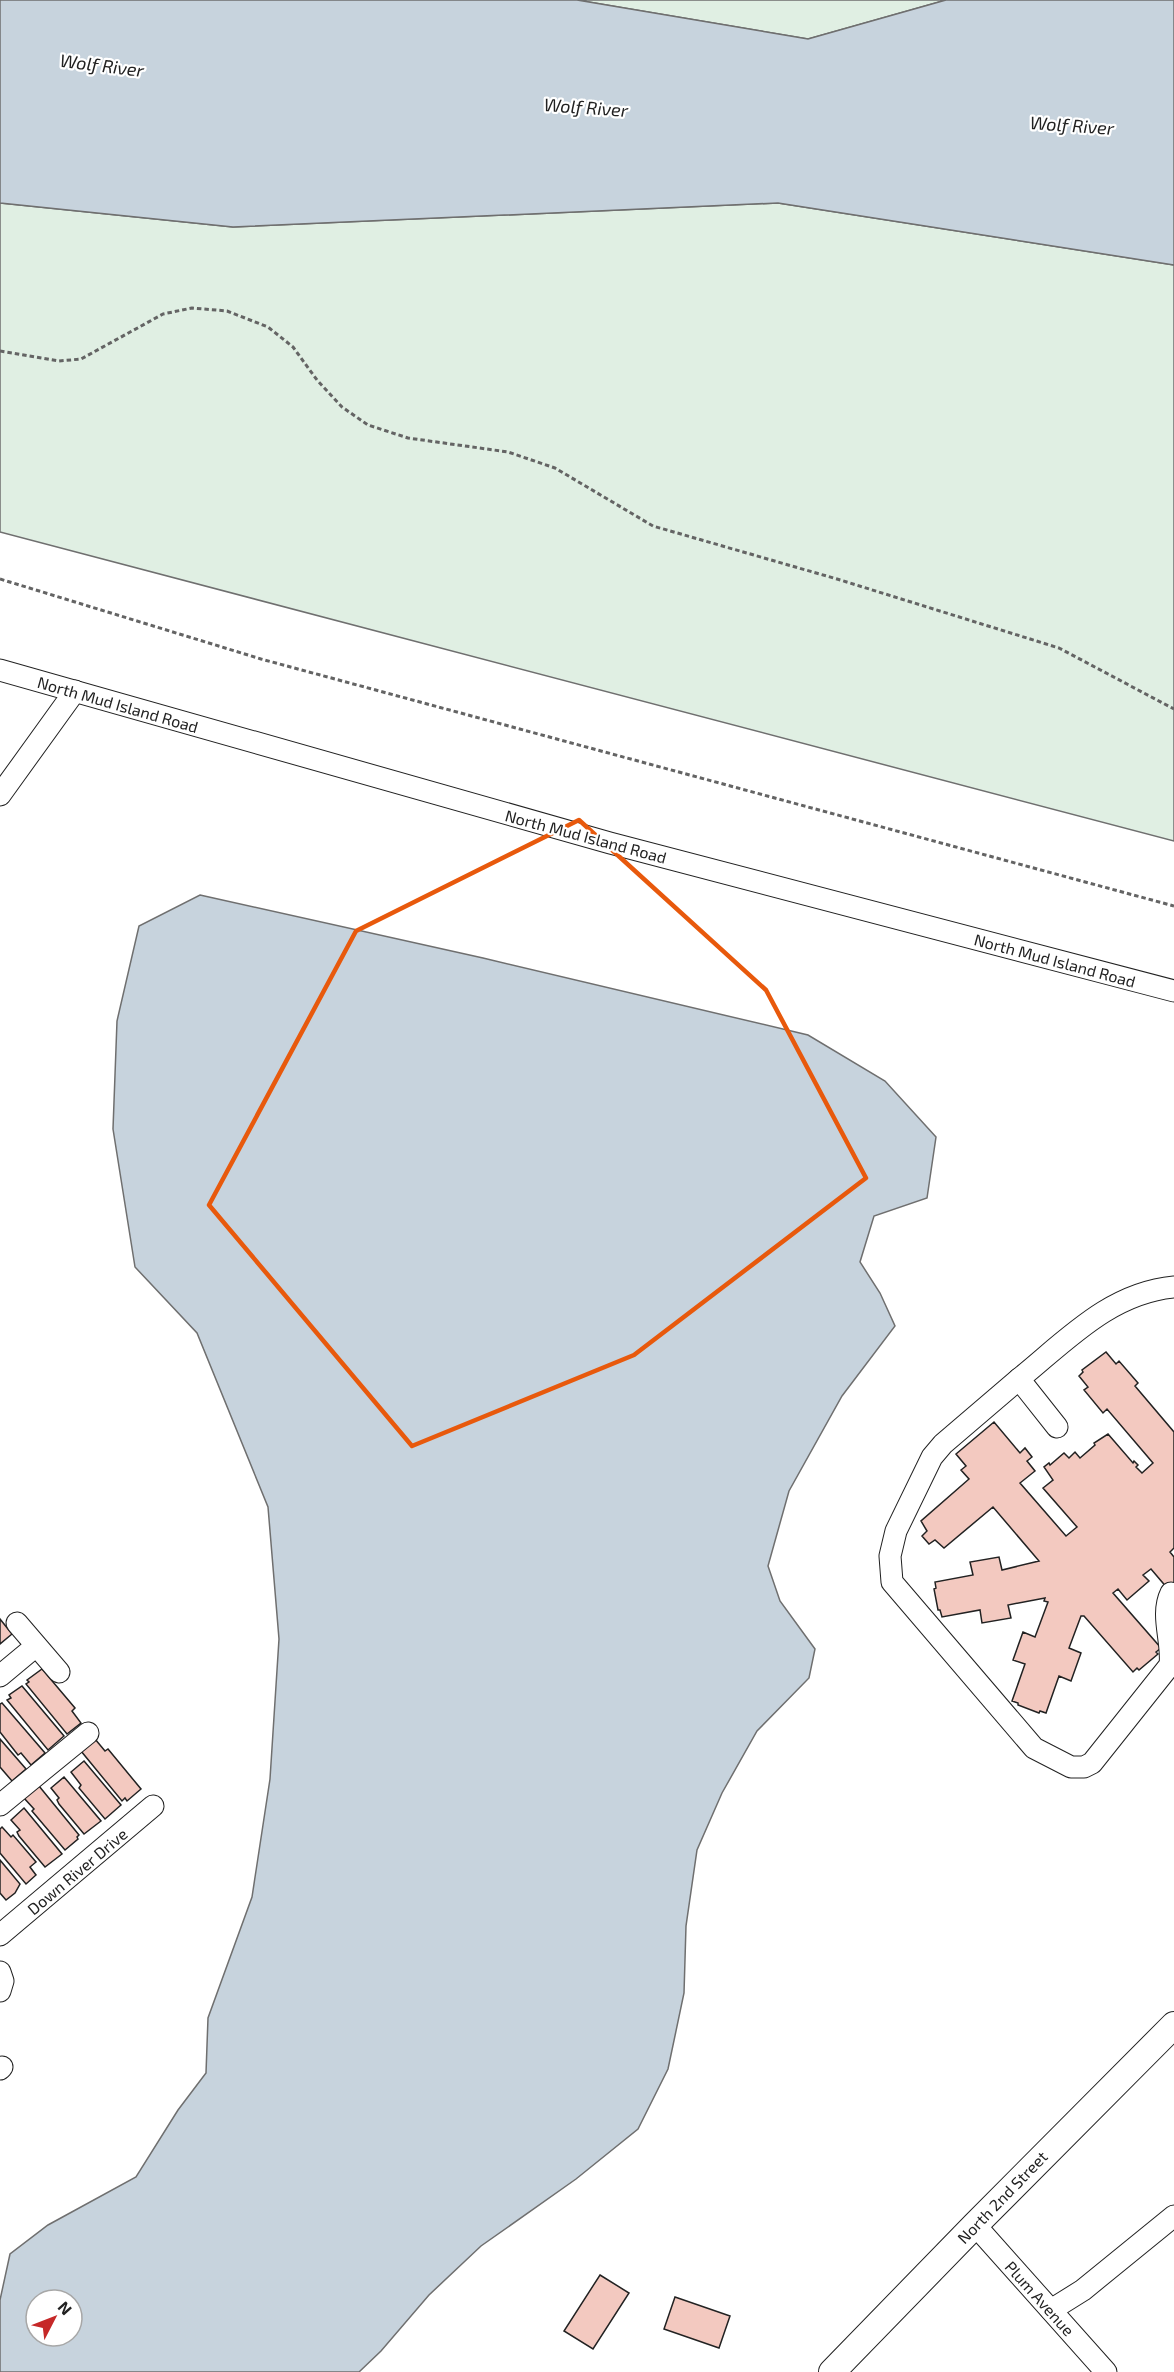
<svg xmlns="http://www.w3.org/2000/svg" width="1174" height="2372" font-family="'Exo 2',sans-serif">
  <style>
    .green { fill: #e0efe3; stroke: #6f6f6f; stroke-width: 1.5 }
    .water { fill: #c7d3dd; stroke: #6f6f6f; stroke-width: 1.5; fill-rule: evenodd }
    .building { fill: #f3c9c0; stroke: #222; stroke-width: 1.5 }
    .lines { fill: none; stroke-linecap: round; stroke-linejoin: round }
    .minor-casing { stroke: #222; stroke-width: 23 }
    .major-casing { stroke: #222; stroke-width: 28 }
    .path { stroke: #646464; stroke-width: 3; stroke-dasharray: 4.5 3; stroke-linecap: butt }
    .minor { stroke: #fff; stroke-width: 21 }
    .major { stroke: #fff; stroke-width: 26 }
    .marked { fill: none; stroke: #e8590c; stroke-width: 4.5; stroke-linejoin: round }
    .labels { text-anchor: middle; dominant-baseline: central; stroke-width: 4.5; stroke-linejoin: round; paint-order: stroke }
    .street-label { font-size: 16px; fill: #222; stroke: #fff }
    .water-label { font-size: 18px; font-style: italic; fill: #222; stroke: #fff }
  </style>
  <rect width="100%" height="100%" fill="#fff"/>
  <g class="green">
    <path d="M 577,0 L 946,0 L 808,39 Z"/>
    <path d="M 0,203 L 233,227 L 778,203 L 1174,265 L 1174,841 L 0,532 Z"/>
  </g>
  <g class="water">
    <path d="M 0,0 L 577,0 L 808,39 L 946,0 L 1174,0 L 1174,265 L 778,203 L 233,227 L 0,203 Z"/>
    <path d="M 200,895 L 483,958 L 808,1035 L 885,1081 L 936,1137 L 927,1198 L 874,1216 L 860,1262 L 880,1293 L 895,1326 L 842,1396 L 789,1491 L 768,1566 L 780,1601 L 815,1649 L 809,1678 L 757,1731 L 722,1793 L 697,1850 L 686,1926 L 684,1993 L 668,2069 L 638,2129 L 576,2179 L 481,2246 L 429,2295 L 381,2351 L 359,2372 L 0,2372 L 0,2300 L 10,2254 L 48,2225 L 136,2177 L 178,2110 L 206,2073 L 208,2018 L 252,1897 L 270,1779 L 279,1639 L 268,1507 L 197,1333 L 135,1267 L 113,1129 L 117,1021 L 139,926 ZM 36,2300 L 72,2300 L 72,2336 L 36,2336 Z"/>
  </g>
  <g class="building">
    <path d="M 1106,1352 L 1116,1364 L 1119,1361 L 1138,1383 L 1135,1386 L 1174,1432 L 1174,1548 L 1170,1552 L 1174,1557 L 1174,1596 L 1151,1569 L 1143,1575 L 1149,1581 L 1127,1600 L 1118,1589 L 1113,1593 L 1161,1648 L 1156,1652 L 1158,1654 L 1139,1670 L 1137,1668 L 1133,1672 L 1084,1616 L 1081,1616 L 1069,1648 L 1081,1653 L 1071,1681 L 1059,1676 L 1046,1713 L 1040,1711 L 1039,1713 L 1018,1705 L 1018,1703 L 1012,1701 L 1025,1664 L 1013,1660 L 1023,1632 L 1035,1637 L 1048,1602 L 1044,1601 L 1045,1598 L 1008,1605 L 1011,1618 L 982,1623 L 980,1610 L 942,1617 L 940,1610 L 938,1610 L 934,1589 L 936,1588 L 935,1582 L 973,1575 L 970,1562 L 999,1557 L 1002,1570 L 1039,1561 L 993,1507 L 944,1548 L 935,1540 L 929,1544 L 922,1536 L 927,1531 L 921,1521 L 969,1479 L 961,1470 L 966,1466 L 956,1454 L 994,1422 L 1020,1453 L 1025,1448 L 1032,1457 L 1027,1461 L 1035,1471 L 1020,1483 L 1066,1536 L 1077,1527 L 1043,1488 L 1053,1480 L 1044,1467 L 1049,1463 L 1050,1465 L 1064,1453 L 1069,1458 L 1075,1452 L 1080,1458 L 1095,1445 L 1094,1443 L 1108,1434 L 1133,1463 L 1134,1461 L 1138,1465 L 1136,1467 L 1142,1473 L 1153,1463 L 1107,1409 L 1103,1413 L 1084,1390 L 1088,1387 L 1079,1376 L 1083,1372 L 1082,1370 Z"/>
    <path d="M 0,1619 L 12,1634 L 0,1644 Z"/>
    <path d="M 42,1669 L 75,1708 L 72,1711 L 81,1723 L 67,1734 L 26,1684 L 29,1682 L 27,1680 Z"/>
    <path d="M 22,1686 L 64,1736 L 48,1750 L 7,1700 L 11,1698 L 9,1695 Z"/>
    <path d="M 2,1703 L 45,1753 L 31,1765 L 21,1753 L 18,1755 L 0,1732 L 0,1704 Z"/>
    <path d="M 0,1739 L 26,1769 L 12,1781 L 0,1767 Z"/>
    <path d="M 95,1739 L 105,1751 L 108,1749 L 141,1789 L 127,1801 L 125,1798 L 122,1801 L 81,1751 Z"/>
    <path d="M 84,1761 L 121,1805 L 105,1819 L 79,1788 L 81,1785 L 71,1772 Z"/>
    <path d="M 64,1777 L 101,1821 L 84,1834 L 59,1804 L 57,1800 L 59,1798 L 51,1788 Z"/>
    <path d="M 39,1786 L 79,1835 L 77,1837 L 78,1839 L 65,1850 L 32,1811 L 34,1809 L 24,1798 Z"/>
    <path d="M 24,1808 L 62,1854 L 45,1867 L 19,1836 L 17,1832 L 20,1830 L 11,1820 Z"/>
    <path d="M 2,1827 L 11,1837 L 13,1835 L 36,1862 L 30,1867 L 36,1875 L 26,1884 L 0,1853 L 0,1829 Z"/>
    <path d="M 0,1860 L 20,1884 L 15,1893 L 6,1900 L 0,1893 Z"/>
    <path d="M 600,2275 L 629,2293 L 593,2349 L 564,2331 Z"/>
    <path d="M 675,2297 L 730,2316 L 719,2348 L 664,2329 Z"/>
  </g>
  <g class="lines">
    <g class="minor-casing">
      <g id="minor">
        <path d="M 0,670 L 610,843 L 1174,991"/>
        <path d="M 0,795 L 75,691"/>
        <path d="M 1019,1379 L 943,1444 L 932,1457 L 896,1531 L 890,1556 L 892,1582 L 1034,1748 L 1071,1767 L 1084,1767 L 1092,1763 L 1170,1665 C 1173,1642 1160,1615 1171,1593"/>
        <path d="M 1057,1427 L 1019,1379 C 1067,1340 1110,1293 1174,1287"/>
        <path d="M 17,1623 L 59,1672"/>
        <path d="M 0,1676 L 36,1646"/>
        <path d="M 0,1805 L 88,1733"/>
        <path d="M 0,1935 L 153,1806"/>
        <path d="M 0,1972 L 3,1981 L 0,1991"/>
        <path d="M 0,2069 L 2,2067"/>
        <path d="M 975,2225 L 1106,2372"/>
        <path d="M 1051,2310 L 1083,2290 L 1174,2216"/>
      </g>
    </g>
    <g class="major-casing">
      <path id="major" d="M 832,2372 L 975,2225 L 1174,2025"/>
    </g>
    <g class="path">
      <path d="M 0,351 L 59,361 L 81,359 L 163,314 L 192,308 L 227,311 L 268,327 L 293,347 L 317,380 L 342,407 L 368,425 L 408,438 L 508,452 L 555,468 L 653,526 L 837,579 L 1059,648 L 1174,709"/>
      <path d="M 0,579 L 261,659 L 1174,906"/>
    </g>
    <use href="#minor" class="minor"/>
    <use href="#major" class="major"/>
  </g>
  <path class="marked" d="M 579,820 L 766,990 L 866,1178 L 634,1355 L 412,1446 L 209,1205 L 356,931 Z"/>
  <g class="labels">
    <g class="street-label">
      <text transform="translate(118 704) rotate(16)">North Mud Island Road</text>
      <text transform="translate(586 836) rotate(15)">North Mud Island Road</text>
      <text transform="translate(1055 960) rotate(15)">North Mud Island Road</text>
      <text transform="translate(77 1871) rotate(-40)">Down River Drive</text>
      <text transform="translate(1002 2197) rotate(-46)">North 2nd Street</text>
      <text transform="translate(1040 2298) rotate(48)">Plum Avenue</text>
    </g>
    <g class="water-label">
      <text transform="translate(102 65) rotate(7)">Wolf River</text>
      <text transform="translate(586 107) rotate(4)">Wolf River</text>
      <text transform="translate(1072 125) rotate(4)">Wolf River</text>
    </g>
  </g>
  <g transform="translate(54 2318) rotate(48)"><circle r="28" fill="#ffffff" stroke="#a7a7a7" stroke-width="1.5"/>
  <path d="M0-4.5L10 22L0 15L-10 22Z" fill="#c62828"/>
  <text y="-9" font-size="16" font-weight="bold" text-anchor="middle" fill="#222222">N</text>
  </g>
</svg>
